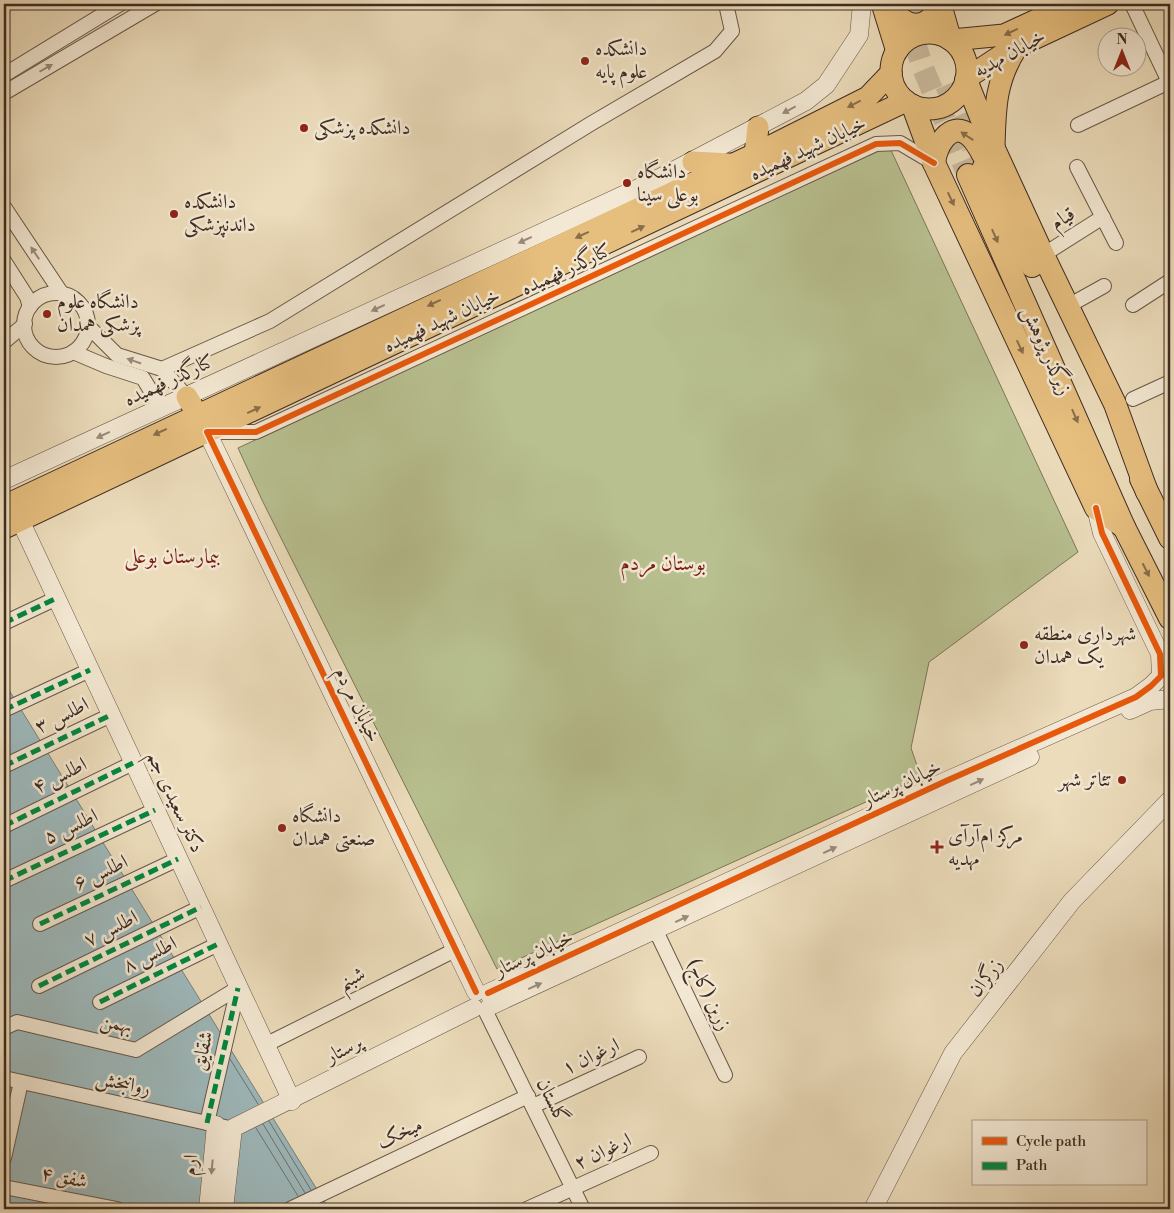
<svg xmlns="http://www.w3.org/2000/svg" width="1174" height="1213" font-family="'Libre Bodoni',Amiri,serif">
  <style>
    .green { fill: #b8c090; stroke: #7a7659 }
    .water { fill: #9eb9bc; stroke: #77817e }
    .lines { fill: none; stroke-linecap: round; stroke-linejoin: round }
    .shore { stroke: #6e726f; stroke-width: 1 }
    .trunk-tunnel { stroke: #c9b99c; stroke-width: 22; stroke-dasharray: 22 11; stroke-linecap: butt }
    .minor-casing { stroke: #695848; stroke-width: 16 }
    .tertiary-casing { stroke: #695848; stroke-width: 19 }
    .primary-casing { stroke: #3d2c22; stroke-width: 23 }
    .trunk-casing { stroke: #3d2c22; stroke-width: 24 }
    .minor { stroke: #f3e8d3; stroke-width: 14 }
    .tertiary { stroke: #f3e8d3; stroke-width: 18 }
    .primary { stroke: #e6be7e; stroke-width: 21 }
    .trunk { stroke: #e6be7e; stroke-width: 22 }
    .quiet { stroke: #00873e; stroke-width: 5; stroke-dasharray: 10 5; stroke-linecap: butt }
    .cycleway-casing { stroke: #f3e8d3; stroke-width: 9 }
    .cycleway { stroke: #e8590c; stroke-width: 6 }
    .oneway { fill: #896e4b }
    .oneway2 { fill: #988a7a }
    .poi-dot { fill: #8f2418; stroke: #f3e8d3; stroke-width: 2 }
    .labels { text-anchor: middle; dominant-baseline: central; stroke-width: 5; stroke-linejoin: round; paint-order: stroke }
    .poi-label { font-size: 20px; fill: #3d2c22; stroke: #f3e8d3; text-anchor: start }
    .street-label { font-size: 20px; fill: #3d2c22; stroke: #f3e8d3 }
    .neighbourhood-label { font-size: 21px; fill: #7a1f14; stroke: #f3e8d3 }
  </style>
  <rect width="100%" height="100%" fill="#ecdcbb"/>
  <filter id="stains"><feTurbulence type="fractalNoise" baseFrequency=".004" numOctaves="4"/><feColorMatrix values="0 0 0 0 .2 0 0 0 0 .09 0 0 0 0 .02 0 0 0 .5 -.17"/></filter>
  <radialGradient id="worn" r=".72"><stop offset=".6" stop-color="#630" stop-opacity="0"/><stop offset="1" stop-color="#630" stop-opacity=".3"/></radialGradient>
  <path class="green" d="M 889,146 L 1078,552 L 929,662 L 911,748 L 921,777 L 497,969 L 262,500 L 238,448 Z"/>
  <path class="water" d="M 4,682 L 329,1209 L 4,1209 Z"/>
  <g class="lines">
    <g class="shore">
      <path d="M 230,1059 L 258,1104"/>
      <path d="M 269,1121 L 311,1190"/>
      <path d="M 263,1124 L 305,1193"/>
      <path d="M 256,1128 L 298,1196"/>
    </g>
    <g class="trunk-tunnel">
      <path d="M 919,4 L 930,41"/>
      <path d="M 903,7 L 923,68 L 968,175"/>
      <path d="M 946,85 L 973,147"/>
    </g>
    <g class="minor-casing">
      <g id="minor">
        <path d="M 1132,4 L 1170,84"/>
        <path d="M 4,75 L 120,4"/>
        <path d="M 4,93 L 155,4"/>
        <path d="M 1078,125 L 1169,82"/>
        <path d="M 1077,167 L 1116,243"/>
        <path d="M 4,207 L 62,294"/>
        <path d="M 1043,255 L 1103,217"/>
        <path d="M 4,261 L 27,297 L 30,307"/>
        <circle cx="56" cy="325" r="32"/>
        <path d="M 1133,305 L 1170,281"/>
        <path d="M 1068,306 L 1104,286"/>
        <path d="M 88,326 L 117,355 L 162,369 L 187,397"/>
        <path d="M 4,342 L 25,324"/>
        <path d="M 73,352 L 106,366 L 143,378 L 161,408"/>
        <path d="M 162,369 L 270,321 L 592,123 L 715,51 L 732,31 L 726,4"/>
        <path d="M 1133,399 L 1170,382"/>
        <path d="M 213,432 L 256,432 L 876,144 L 900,143 L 932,162"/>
        <path d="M 4,623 L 57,598"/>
        <path d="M 4,710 L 90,670"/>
        <path d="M 4,766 L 111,715"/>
        <path d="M 4,826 L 133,763"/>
        <path d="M 4,881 L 155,810"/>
        <path d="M 40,924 L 178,859"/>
        <path d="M 656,931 L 725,1075"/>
        <path d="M 39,986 L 201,907"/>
        <path d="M 100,1002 L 218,944"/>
        <path d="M 485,1010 L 583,1209"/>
        <path d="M 4,1028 L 17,1022 L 136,1050 L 238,988"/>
        <path d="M 265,1045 L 457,949"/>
        <path d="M 4,1078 L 225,1127"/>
        <path d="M 533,1106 L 639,1057"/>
        <path d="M 207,1123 L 238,988"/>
        <path d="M 4,1158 L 21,1082"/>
        <path d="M 4,1187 L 117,1209"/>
        <path d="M 290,1209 L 528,1096"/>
        <path d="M 527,1209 L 651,1153"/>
      </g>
    </g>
    <g class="tertiary-casing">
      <g id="tertiary">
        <path d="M 207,432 L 476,992"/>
        <path d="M 4,480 L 654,181 L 806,101 L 826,85 L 859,35 L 862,4"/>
        <path d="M 20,520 L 292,1101"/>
        <path d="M 1130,710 L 1150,701 L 1170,699"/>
        <path d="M 488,993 L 946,781 L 1136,697 L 1151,686 L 1161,676 L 1160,654 L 1102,533 L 1096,508"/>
        <path d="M 490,1006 L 1030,757"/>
        <path d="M 208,1209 L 216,1125"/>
        <path d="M 224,1209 L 233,1128 L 474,1008"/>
        <path d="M 873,1209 L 953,1053 L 1072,901 L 1170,800"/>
      </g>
    </g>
    <g class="primary-casing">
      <g id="primary">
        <circle cx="929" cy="71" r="38"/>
        <path d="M 952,40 L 1004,35 L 1071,4"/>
        <path d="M 967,78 L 1008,51 L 1108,4"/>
        <path d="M 994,148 C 995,109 995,81 1017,47"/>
        <path d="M 755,154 L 758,127"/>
        <path d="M 693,162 L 729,164"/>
        <path d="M 187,397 L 197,414"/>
        <path d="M 4,506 L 755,154 L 868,97 L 891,73"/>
        <path d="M 4,528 L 906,101"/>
      </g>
    </g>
    <g class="trunk-casing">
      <g id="trunk">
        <path d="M 891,4 C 900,30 931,33 938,4"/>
        <path d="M 940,4 L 950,39"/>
        <path d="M 883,5 L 897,50"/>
        <path d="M 966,80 L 990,140 L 1043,255 L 1115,404 L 1147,492"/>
        <path d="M 913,106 L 934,163 L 1096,508 L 1124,527"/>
        <path d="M 934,163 C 936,147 949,120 969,135 C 978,142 983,156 989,165"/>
        <path d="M 983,169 L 1032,266"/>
        <path d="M 968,175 L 1124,527 L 1170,618"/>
        <path d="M 1141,479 L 1170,538"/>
      </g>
    </g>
    <use href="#minor" class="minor"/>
    <use href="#tertiary" class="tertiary"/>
    <use href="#primary" class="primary"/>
    <use href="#trunk" class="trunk"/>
    <g class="quiet">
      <path d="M 4,623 L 57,598"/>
      <path d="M 4,710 L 90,670"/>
      <path d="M 4,766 L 111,715"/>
      <path d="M 4,826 L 133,763"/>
      <path d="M 4,881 L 155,810"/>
      <path d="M 40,924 L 178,859"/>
      <path d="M 39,986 L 201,907"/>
      <path d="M 100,1002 L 218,944"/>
      <path d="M 207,1123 L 238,988"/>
    </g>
    <g class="cycleway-casing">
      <g id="cycleway">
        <path d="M 476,992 L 207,432 L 256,432 L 876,144 L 900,143 L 934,163"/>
        <path d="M 488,993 L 946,781 L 1136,697 L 1151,686 L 1161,676 L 1160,654 L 1102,533 L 1096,508"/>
      </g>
    </g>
    <use href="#cycleway" class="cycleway"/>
  </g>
  <defs><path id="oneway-solid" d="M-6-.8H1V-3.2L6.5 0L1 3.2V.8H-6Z" transform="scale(1.25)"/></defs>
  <g class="oneway">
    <use href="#oneway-solid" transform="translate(1011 32) rotate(155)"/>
    <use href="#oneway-solid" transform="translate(854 104) rotate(153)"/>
    <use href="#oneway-solid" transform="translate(967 136) rotate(-147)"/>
    <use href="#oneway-solid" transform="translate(951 199) rotate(65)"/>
    <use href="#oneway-solid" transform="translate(638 229) rotate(-25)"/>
    <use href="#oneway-solid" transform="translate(582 235) rotate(155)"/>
    <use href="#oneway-solid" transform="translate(995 236) rotate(66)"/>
    <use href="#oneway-solid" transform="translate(434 303) rotate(155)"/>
    <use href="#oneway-solid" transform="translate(1020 347) rotate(65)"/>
    <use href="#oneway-solid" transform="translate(254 410) rotate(-25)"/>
    <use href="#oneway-solid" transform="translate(1075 416) rotate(66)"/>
    <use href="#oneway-solid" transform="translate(160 432) rotate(155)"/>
    <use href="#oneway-solid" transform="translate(1146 570) rotate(63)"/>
  </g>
  <g class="oneway2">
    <use href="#oneway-solid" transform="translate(46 68) rotate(-30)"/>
    <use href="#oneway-solid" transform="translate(789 110) rotate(152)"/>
    <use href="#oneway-solid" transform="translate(525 240) rotate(155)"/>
    <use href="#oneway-solid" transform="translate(35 253) rotate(-124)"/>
    <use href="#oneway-solid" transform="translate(378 308) rotate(155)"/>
    <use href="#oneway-solid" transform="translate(134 361) rotate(-161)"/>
    <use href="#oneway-solid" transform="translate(103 435) rotate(155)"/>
    <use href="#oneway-solid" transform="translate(977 782) rotate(-25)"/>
    <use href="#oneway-solid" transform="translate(830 850) rotate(-25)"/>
    <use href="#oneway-solid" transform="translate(682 919) rotate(-25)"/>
    <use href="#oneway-solid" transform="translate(535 986) rotate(-24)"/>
    <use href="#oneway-solid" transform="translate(212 1167) rotate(95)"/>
  </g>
  <g class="poi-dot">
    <circle cx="585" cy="61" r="5"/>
    <circle cx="304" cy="128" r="5"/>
    <circle cx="627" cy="183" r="5"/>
    <circle cx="174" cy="214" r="5"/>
    <circle cx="47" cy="314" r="5"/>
    <circle cx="1024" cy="645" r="5"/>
    <circle cx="1122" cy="780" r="5"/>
    <circle cx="282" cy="828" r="5"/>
    <path d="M934.5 839.5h5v5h5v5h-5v5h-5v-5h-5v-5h5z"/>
  </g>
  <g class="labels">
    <g class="poi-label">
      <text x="595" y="49">دانشکده<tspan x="595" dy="23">علوم پایه</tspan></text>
      <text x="314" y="128">دانشکده پزشکی</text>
      <text x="637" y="172">دانشگاه<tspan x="637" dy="23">بوعلی سینا</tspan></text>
      <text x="184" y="202">دانشکده<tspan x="184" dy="23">داندنپزشکی</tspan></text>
      <text x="57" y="302">دانشگاه علوم<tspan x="57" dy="23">پزشکی همدان</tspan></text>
      <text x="1034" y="634">شهرداری منطقه<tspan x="1034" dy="23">یک همدان</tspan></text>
      <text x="1112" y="780" text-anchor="end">تئاتر شهر</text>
      <text x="292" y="816">دانشگاه<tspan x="292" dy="23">صنعتی همدان</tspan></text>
      <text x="948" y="836">مرکز ام‌آر‌آی<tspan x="948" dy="23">مهدیه</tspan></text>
    </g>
    <g class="street-label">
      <text transform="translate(1010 54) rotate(-29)">خیابان مهدیه</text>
      <text transform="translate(808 149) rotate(-25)">خیابان شهید فهمیده</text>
      <text transform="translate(1063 219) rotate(-32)">قیام</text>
      <text transform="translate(566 270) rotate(-25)">کنارگذر فهمیده</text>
      <text transform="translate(442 321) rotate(-25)">خیابان شهید فهمیده</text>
      <text transform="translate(1046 351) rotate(66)">زیرگذر پژوهش</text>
      <text transform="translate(169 381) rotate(-25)">کنارگذر فهمیده</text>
      <text transform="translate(357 705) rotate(64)">خیابان مردم</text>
      <text transform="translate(62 716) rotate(-26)">اطلس ۳</text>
      <text transform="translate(60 776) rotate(-26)">اطلس ۴</text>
      <text transform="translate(902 784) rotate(-25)">خیابان پرستار</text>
      <text transform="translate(175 802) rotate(65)">دکتر سعیدی جم</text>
      <text transform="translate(71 827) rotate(-25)">اطلس ۵</text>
      <text transform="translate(101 873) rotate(-25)">اطلس ۶</text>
      <text transform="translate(111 929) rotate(-26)">اطلس ۷</text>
      <text transform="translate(534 954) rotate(-25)">خیابان پرستار</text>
      <text transform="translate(150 955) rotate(-26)">اطلس ۸</text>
      <text transform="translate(986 978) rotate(-52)">زرگران</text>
      <text transform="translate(352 979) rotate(-27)">شبنم</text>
      <text transform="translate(708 995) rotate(64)">زرین (کاج)</text>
      <text transform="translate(116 1024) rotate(11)">بهمن</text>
      <text transform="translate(344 1050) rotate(-27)">پرستار</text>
      <text transform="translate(203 1051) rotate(-77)">شقایق</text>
      <text transform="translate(591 1057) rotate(-25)">ارغوان ۱</text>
      <text transform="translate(123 1084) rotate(12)">روانبخش</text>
      <text transform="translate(552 1101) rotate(64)">گلستان</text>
      <text transform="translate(400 1134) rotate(-25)">میخک</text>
      <text transform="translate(603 1152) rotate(-25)">ارغوان ۲</text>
      <text transform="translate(191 1165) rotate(-85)">ارم</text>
      <text transform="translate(64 1178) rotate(11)">شفق ۴</text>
    </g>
    <g class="neighbourhood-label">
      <text x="172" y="557">بیمارستان بوعلی</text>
      <text x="663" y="564">بوستان مردم</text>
    </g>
  </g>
  <rect width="1174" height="1213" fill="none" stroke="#ecdcbb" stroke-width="20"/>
  <rect x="5" y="5" width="1164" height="1203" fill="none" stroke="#3d2c22" stroke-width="2.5"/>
  <rect x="10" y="10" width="1154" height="1193" fill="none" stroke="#3d2c22"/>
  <rect x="972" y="1120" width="175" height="65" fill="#f3e8d3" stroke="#aa9d8c"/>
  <rect x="982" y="1137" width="25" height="8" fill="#e8590c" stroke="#aa9d8c"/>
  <text x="1016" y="1146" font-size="15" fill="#3d2c22">Cycle path</text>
  <rect x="982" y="1162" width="25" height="8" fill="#00873e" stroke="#aa9d8c"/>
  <text x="1016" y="1170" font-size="15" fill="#3d2c22">Path</text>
  <g transform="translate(1122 52)"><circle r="24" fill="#f3e8d3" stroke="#aa9d8c"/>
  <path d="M0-4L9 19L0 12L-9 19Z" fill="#8f2418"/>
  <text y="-8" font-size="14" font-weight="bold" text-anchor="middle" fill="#3d2c22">N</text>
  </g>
  <rect width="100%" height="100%" filter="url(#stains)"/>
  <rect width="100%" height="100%" fill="url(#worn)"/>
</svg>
